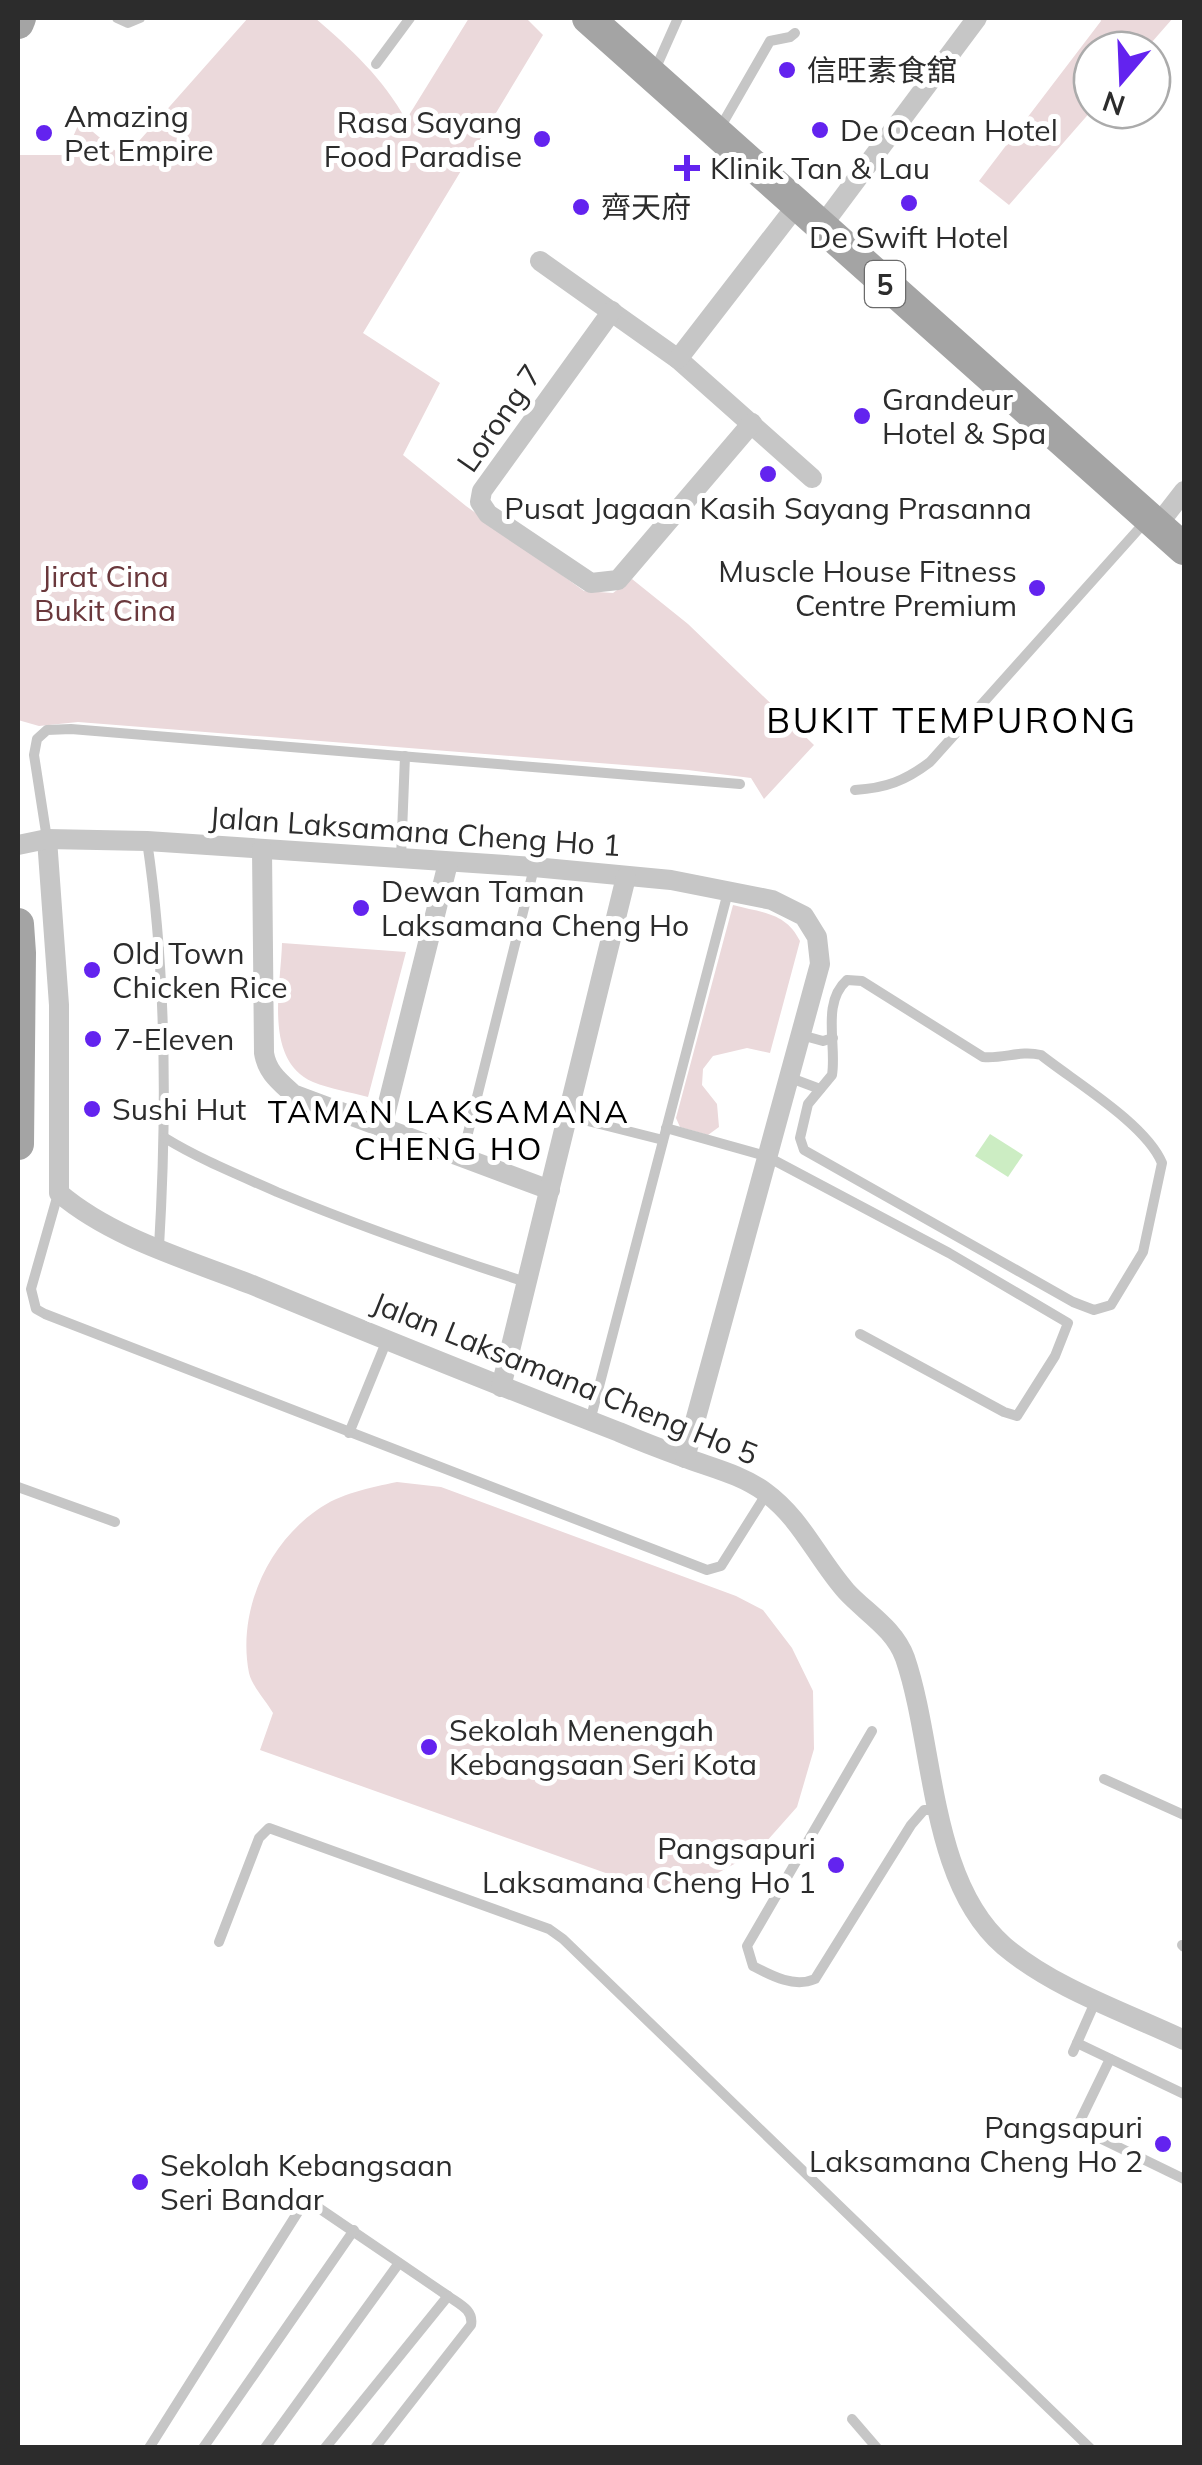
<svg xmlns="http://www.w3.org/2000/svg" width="1202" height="2465" font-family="Mulish,'Noto Sans SC',sans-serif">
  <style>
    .green { fill: #ebd9db }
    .water { fill: #ccedc3 }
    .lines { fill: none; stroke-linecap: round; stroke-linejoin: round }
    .lane { stroke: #c6c6c6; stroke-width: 10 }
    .street { stroke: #c6c6c6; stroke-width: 20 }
    .primary { stroke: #a4a4a4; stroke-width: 32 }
    .poi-dot { fill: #6323ef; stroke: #fff; stroke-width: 4 }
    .labels { text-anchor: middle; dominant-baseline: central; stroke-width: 10; stroke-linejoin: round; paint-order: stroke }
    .shield { fill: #fff; stroke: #6b6b6b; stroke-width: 2.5 }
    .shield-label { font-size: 28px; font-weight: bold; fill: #2c2c2c }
    .poi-label { font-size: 30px; fill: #2c2c2c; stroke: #fff; text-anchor: start }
    .street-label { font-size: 30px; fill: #2c2c2c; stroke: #fff }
    .park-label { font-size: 30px; fill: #6a383c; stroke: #fff }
    .neighbourhood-label { font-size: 32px; letter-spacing: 2.5px; fill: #000; stroke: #fff }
    .quarter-label { font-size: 35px; letter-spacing: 2.5px; fill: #000; stroke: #fff }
  </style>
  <rect width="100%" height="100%" fill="#fff"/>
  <g class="green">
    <path d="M 248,18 L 315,18 C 351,49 383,78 406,120 L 469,18 L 526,18 L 543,35 L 363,333 L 440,383 L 403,455 L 466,506 L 584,591 L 613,593 L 632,579 L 688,624 L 814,745 L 764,799 L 751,778 L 688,770 L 78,722 L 39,726 L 18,720 L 18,155 L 65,155 L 80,121 L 124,158 Z"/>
    <path d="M 1100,18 L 1173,18 L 1145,50 L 1092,50 L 1092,110 L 1009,205 L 979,181 L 1101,21 Z"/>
    <path d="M 733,905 C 762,913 786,912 800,941 L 770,1053 L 747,1048 L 713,1056 L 703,1069 L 702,1085 L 717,1104 L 719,1127 L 708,1135 L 680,1127 L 676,1118 Z"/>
    <path d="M 282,943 L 406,952 L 368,1097 C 350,1092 330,1089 313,1082 C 263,1060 281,987 282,943 Z"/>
    <path d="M 397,1482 L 441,1487 L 736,1596 L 763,1610 L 792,1648 L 813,1691 L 814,1749 L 797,1807 L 758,1851 L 716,1874 L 659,1892 L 260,1750 L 273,1713 C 266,1701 252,1686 249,1673 C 237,1612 267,1545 317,1510 C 341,1493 369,1488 397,1482 Z"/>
  </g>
  <path class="water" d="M 990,1134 L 1023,1155 L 1008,1177 L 975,1156 Z"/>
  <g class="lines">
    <g class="lane">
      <path d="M 117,18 L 128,23 L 140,18"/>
      <path d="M 376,64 L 410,18"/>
      <path d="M 654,72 L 678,18"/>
      <path d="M 720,128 L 770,41 L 790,37 L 795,33"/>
      <path d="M 855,790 C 886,788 905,781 930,762 L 1145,522"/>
      <path d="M 47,839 L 34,755 L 37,739 L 47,730 L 71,729 L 740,784"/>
      <path d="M 147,841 C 167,975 167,1112 159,1247"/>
      <path d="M 401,858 L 405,756"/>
      <path d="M 847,980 L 862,981 L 983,1057 C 1004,1059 1020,1050 1041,1055 C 1075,1082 1146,1124 1162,1163 L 1143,1252 L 1111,1305 L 1094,1310 L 1073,1302 L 804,1150 L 800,1138 L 808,1104 L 832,1075 C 837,1045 821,1003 847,980 Z"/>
      <path d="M 801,1035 L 823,1041 L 833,1038"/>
      <path d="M 788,1077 L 820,1089"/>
      <path d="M 568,1116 L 663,1140"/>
      <path d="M 666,1128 L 766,1156 L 949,1253 L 1068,1323 L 1055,1356 L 1017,1416 L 1004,1412 L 860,1334"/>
      <path d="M 165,1138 C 201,1160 239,1175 277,1192 C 359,1226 442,1255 526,1282"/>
      <path d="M 462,1157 L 534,868"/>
      <path d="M 58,1194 L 31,1289 L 36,1309 L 45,1314 L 707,1570 L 721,1566 L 767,1493"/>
      <path d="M 590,1421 L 728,892"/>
      <path d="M 349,1433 L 387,1340"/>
      <path d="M 18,1487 L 115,1522"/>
      <path d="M 872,1731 L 747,1946 L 753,1966 C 772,1976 794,1988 815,1979 L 911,1825 L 924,1810 L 936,1810"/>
      <path d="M 1104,1779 L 1184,1815"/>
      <path d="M 219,1942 L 259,1838 L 269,1828 L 549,1929 L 563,1939 L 1090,2448"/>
      <path d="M 1182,1945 L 1184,1947"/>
      <path d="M 1077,2043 L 1184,2094"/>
      <path d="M 1073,2052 L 1096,2000"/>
      <path d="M 1110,2059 L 1077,2127 L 1184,2179"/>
      <path d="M 852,2419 L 877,2448"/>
      <path d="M 149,2448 L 303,2204 L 310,2202 L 448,2296 C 459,2304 474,2310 471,2325 L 375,2448"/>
      <path d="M 203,2448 L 354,2230"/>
      <path d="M 265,2448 L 399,2263"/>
      <path d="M 325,2448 L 448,2296"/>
    </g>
    <g class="street">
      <path d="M 821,227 L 977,18"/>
      <path d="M 540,261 L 678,359 L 812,478"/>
      <path d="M 612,311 L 482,491 L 480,502 L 488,514 L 591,583 L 618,580 L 752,423"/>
      <path d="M 678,359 L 797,205"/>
      <path d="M 1157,526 L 1184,491"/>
      <path d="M 47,839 L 59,1005 L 59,1193 C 113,1239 190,1260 255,1286 C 376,1336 497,1385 619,1432 C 640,1441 661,1449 683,1457 C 712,1468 740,1474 765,1492 C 801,1518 817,1558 846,1591 C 866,1613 894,1628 905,1658 C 935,1746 929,1881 1004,1946 C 1055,1989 1125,2012 1184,2040"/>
      <path d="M 18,845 L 47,839 L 147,841 L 534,867 L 671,880 L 772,900 L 804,916 L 817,937 L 820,964 L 685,1458"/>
      <path d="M 262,849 L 264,1053 C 267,1072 279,1081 293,1094 L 550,1190"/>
      <path d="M 382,1127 L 448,863"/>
      <path d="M 501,1387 L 626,877"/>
    </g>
    <g class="primary">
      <path d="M 588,18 L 1184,549"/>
      <path d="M 18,23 L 20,18"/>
      <path d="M 18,924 L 20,953 L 18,1144"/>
    </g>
  </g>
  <g class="poi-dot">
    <circle cx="787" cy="70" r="10"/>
    <circle cx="820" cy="130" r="10"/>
    <circle cx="44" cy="133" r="10"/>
    <circle cx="542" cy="139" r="10"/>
    <path d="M682 153h10v10h10v10h-10v10h-10v-10h-10v-10h10z"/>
    <circle cx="909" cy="203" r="10"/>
    <circle cx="581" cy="207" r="10"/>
    <circle cx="862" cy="416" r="10"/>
    <circle cx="768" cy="474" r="10"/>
    <circle cx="1037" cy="588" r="10"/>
    <circle cx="361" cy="908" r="10"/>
    <circle cx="92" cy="970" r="10"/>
    <circle cx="93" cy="1039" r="10"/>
    <circle cx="92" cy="1109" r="10"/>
    <circle cx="429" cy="1747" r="10"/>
    <circle cx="836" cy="1865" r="10"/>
    <circle cx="1163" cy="2144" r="10"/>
    <circle cx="140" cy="2182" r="10"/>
  </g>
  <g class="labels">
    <rect class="shield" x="865" y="261" width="40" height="46" rx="8"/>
    <g class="shield-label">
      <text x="885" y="284">5</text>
    </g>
    <g class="poi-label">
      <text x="807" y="70">信旺素食舘</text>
      <text x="64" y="116">Amazing<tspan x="64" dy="34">Pet Empire</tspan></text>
      <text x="522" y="122" text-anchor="end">Rasa Sayang<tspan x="522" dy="34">Food Paradise</tspan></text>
      <text x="840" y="130">De Ocean Hotel</text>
      <text x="710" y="168">Klinik Tan &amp; Lau</text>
      <text x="601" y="207">齊天府</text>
      <text x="909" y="237" text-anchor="middle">De Swift Hotel</text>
      <text x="882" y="399">Grandeur<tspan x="882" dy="34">Hotel &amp; Spa</tspan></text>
      <text x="768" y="508" text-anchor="middle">Pusat Jagaan Kasih Sayang Prasanna</text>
      <text x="1017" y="571" text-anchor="end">Muscle House Fitness<tspan x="1017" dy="34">Centre Premium</tspan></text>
      <text x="381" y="891">Dewan Taman<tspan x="381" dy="34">Laksamana Cheng Ho</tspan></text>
      <text x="112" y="953">Old Town<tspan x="112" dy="34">Chicken Rice</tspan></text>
      <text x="113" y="1039">7-Eleven</text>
      <text x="112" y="1109">Sushi Hut</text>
      <text x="449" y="1730">Sekolah Menengah<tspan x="449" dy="34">Kebangsaan Seri Kota</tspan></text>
      <text x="816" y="1848" text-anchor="end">Pangsapuri<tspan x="816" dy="34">Laksamana Cheng Ho 1</tspan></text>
      <text x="1143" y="2127" text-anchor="end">Pangsapuri<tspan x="1143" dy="34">Laksamana Cheng Ho 2</tspan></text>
      <text x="160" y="2165">Sekolah Kebangsaan<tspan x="160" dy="34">Seri Bandar</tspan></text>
    </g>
    <g class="street-label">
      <text transform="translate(499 418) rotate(-55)">Lorong 7</text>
      <text transform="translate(415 831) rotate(4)">Jalan Laksamana Cheng Ho 1</text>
      <text transform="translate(565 1378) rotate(22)">Jalan Laksamana Cheng Ho 5</text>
    </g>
    <g class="park-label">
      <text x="105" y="576">Jirat Cina<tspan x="105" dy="34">Bukit Cina</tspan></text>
    </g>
    <g class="neighbourhood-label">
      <text x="449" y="1111">TAMAN LAKSAMANA<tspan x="449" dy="37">CHENG HO</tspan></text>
    </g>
    <g class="quarter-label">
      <text x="952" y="720">BUKIT TEMPURONG</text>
    </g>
  </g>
  <rect width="1202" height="2465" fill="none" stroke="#2c2c2c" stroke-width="40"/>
  <g transform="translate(1122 80) rotate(199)"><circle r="48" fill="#ffffff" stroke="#ababab" stroke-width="2.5"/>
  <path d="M0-8L18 38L0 25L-18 38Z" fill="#6323ef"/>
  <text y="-15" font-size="28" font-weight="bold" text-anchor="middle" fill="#2c2c2c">N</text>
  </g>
</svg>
